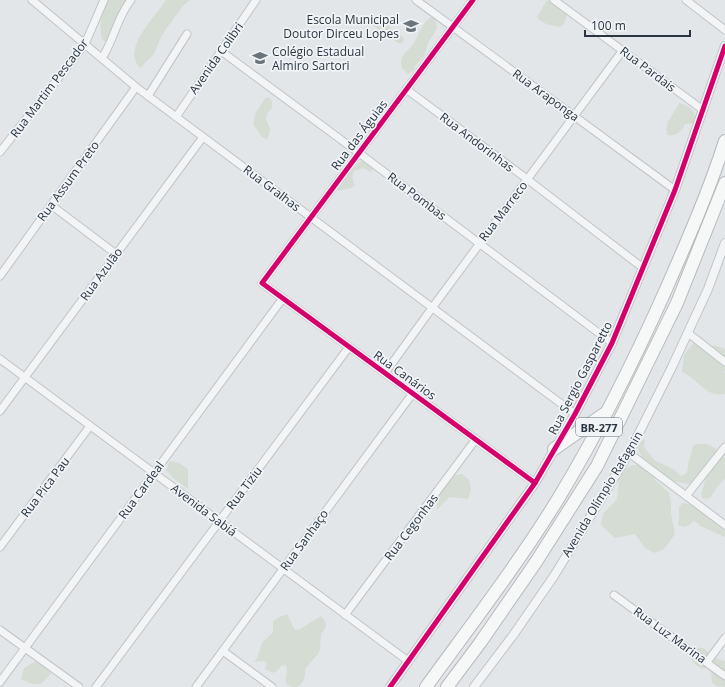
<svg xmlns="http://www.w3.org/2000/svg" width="725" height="687" font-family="'Open Sans',sans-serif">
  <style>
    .green { fill: #d5dcd4 }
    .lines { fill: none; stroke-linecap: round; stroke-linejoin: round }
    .minor-casing { stroke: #c1c4c6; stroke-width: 9 }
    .tertiary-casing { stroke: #c1c4c6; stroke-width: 10 }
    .motorway-casing { stroke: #b5b9bd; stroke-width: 14 }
    .minor { stroke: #f2f4f5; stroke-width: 7 }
    .tertiary { stroke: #f2f4f5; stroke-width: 8 }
    .motorway { stroke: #f6f7f7; stroke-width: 12 }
    .cycleway-casing { stroke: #f1f4f7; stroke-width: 8 }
    .cycleway { stroke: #d6006c; stroke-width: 5 }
    .labels { text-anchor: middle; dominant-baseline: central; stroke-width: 3.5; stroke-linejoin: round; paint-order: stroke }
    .shield { fill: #f1f4f7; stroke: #666e78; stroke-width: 1 }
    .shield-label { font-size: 11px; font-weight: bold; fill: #2a3541 }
    .poi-label { font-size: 12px; fill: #2a3541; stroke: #f1f4f7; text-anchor: end }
    .street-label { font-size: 12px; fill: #2a3541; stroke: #f1f4f7 }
  </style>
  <rect width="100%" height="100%" fill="#e3e6e8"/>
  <g class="green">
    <path d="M 109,0 L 127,0 L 123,6 L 111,43 L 102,40 C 99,25 100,12 109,0 Z"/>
    <path d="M 166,0 L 190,0 L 183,6 L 166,29 L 161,37 L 154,54 L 140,68 C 139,66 136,63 135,60 C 129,42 157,14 166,0 Z"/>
    <path d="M 548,0 L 565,11 L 567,15 L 564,24 L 560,27 C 552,26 542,24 537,17 L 545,3 Z"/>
    <path d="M 377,17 C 384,20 388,25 393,30 C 397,33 401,34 404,38 L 403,43 L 398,43 L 372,25 L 373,19 Z"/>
    <path d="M 431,17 L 435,19 L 437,28 L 427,45 L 425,55 L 415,66 L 414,70 L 408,74 C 405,71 401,68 401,64 C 400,54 410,50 414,43 C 419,34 422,23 431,17 Z"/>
    <path d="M 266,97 L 271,99 C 275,110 268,109 266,117 C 265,122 270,125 270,130 C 270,133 268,137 267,140 L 261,136 L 253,124 L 255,114 Z"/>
    <path d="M 679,103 C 688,105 699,112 694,123 L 685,124 C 681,132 676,137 667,135 C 664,121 674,115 679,103 Z"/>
    <path d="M 361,161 L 365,162 L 373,169 L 371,172 L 363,168 L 354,171 C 352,177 352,180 355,185 L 351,188 L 338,191 L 337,186 L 346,174 Z"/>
    <path d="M 695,341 L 705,346 L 717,346 L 725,349 L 725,371 L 724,372 L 725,374 L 725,394 C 705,398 699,379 682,372 L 684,355 Z"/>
    <path d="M 640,438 L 645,441 L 644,447 L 654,460 L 675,470 L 681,476 L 686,474 C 688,470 688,468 688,464 C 690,458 692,451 693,445 C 709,441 715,447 725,458 L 725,479 L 720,483 L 710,498 L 703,499 L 701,494 L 706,477 L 699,477 L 689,484 L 671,481 L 644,461 L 638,449 L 637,444 Z"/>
    <path d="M 170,461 L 179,463 L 188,469 L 188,489 L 173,478 L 166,470 Z"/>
    <path d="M 634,465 L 643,466 L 651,471 L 655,480 L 669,493 L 671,503 L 671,513 L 675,534 L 664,549 L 655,553 L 646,549 L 635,534 L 615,538 L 601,525 L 603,514 L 617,499 L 619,479 L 624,469 Z"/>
    <path d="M 462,474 L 469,480 L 471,490 L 468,499 L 449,497 L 437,510 L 437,500 L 446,484 L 452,476 Z"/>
    <path d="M 683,503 C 698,504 713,518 725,527 L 725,537 L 700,526 L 698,523 L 693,521 L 689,525 L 684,527 L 678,525 L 679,519 L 679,507 Z"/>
    <path d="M 287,614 L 295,630 L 300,629 L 321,616 L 325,621 L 326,626 L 321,635 L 320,649 L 318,654 L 305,669 C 306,676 304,683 297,687 C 278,687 290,675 286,665 L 281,666 L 278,670 L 274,673 L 265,669 L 267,664 L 264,661 L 254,662 L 257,658 L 262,643 L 273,632 L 273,622 L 277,618 Z"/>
    <path d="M 693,647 L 703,648 L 717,659 L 725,661 L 725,687 L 716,686 L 712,682 L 711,670 C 707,667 705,669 701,668 C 694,666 689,657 688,651 Z"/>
    <path d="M 36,661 L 40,661 L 51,673 C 41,687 37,687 21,679 L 24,668 Z"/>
  </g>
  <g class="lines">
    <g class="minor-casing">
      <g id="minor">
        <path d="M 32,0 L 136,87 L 575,414"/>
        <path d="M 416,0 L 675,190"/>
        <path d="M 473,0 L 262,283 L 535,483"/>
        <path d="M 554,0 L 703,110"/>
        <path d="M 686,0 L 725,30"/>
        <path d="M 221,51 L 359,153 L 612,343"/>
        <path d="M 102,58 C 114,40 117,17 131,0"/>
        <path d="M 406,89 L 527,179 L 643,268"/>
        <path d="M 148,96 L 187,34"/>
        <path d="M 176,117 L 256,0"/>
        <path d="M 0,152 L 85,44 L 104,0"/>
        <path d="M 51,205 L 116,254"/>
        <path d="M 0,276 L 136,87"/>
        <path d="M 688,333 L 725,362"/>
        <path d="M 0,359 L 408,661"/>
        <path d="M 385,373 L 432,308 L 623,50"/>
        <path d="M 0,411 L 203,137"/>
        <path d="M 629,453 L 725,525"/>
        <path d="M 686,496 L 725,447"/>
        <path d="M 0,547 L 90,426"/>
        <path d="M 614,595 L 725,676"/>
        <path d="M 345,615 L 476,439"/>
        <path d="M 0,630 L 79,687"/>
        <path d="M 223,651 L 272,687"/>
        <path d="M 707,662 L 725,638"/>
        <path d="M 0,682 L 283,298"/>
        <path d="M 96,687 L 349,347"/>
        <path d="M 196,687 L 413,393"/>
      </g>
    </g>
    <g class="tertiary-casing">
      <g id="tertiary">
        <path d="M 390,687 L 535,483 L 575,414 L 612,343 L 675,190 L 725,46"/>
        <path d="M 474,687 L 514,634 L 554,576 L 629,453 L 671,369 L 708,289 L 725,243"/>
      </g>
    </g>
    <g class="motorway-casing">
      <g id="motorway">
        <path d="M 554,449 L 604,414"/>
        <path d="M 426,687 C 471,625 518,564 558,499 C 599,431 635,359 667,287 C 688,239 709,191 725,141"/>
        <path d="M 447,687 L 480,643 L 536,562 L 597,466 L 677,303 L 725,183"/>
      </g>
    </g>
    <use href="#minor" class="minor"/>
    <use href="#tertiary" class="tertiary"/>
    <use href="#motorway" class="motorway"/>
    <g class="cycleway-casing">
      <g id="cycleway">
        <path d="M 473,0 L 262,283 L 535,483"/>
        <path d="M 390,687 L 535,483 L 575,414 L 612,343 L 675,190 L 725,46"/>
      </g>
    </g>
    <use href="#cycleway" class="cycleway"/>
  </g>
  <defs>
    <g id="school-bare" transform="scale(1.2)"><path d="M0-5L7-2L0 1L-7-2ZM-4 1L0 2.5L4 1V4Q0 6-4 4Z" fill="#6b737b" stroke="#f1f4f7" stroke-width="2.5" paint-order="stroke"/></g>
  </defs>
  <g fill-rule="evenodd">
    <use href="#school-bare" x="411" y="26"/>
    <use href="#school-bare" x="260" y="58"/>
  </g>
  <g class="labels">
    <rect class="shield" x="576" y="418" width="46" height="18" rx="3"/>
    <g class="shield-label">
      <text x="599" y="427">BR-277</text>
    </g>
    <g class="poi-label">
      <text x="399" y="19">Escola Municipal<tspan x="399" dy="14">Doutor Dirceu Lopes</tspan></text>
      <text x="272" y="51" text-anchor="start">Colégio Estadual<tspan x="272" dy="14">Almiro Sartori</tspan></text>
    </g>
    <g class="street-label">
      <text transform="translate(216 58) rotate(-55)">Avenida Colibri</text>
      <text transform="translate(648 69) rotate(37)">Rua Pardais</text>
      <text transform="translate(49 88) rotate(-53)">Rua Martim Pescador</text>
      <text transform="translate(546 95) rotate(36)">Rua Araponga</text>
      <text transform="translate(359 135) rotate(-53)">Rua das Águias</text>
      <text transform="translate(477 142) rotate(37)">Rua Andorinhas</text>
      <text transform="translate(68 181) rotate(-54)">Rua Assum Preto</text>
      <text transform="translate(272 188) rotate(37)">Rua Gralhas</text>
      <text transform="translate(417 196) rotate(37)">Rua Pombas</text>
      <text transform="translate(503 211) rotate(-53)">Rua Marreco</text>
      <text transform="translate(101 274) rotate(-54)">Rua Azulão</text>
      <text transform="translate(405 375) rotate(36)">Rua Canários</text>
      <text transform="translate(580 378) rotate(-63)">Rua Sergio Gasparetto</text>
      <text transform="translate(45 487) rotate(-53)">Rua Pica Pau</text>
      <text transform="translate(244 488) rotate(-53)">Rua Tiziu</text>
      <text transform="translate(141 490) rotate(-54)">Rua Cardeal</text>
      <text transform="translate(602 494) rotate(-59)">Avenida Olímpio Rafagnin</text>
      <text transform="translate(204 510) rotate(37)">Avenida Sabiá</text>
      <text transform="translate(411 527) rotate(-53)">Rua Cegonhas</text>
      <text transform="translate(304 540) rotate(-54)">Rua Sanhaço</text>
      <text transform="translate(670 635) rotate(36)">Rua Luz Marina</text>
    </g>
  </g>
  <path d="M585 30v6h105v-6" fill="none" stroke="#2a3541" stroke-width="2"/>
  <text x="591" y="30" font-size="12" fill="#2a3541" stroke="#f1f4f7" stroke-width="3" paint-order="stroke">100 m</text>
</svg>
